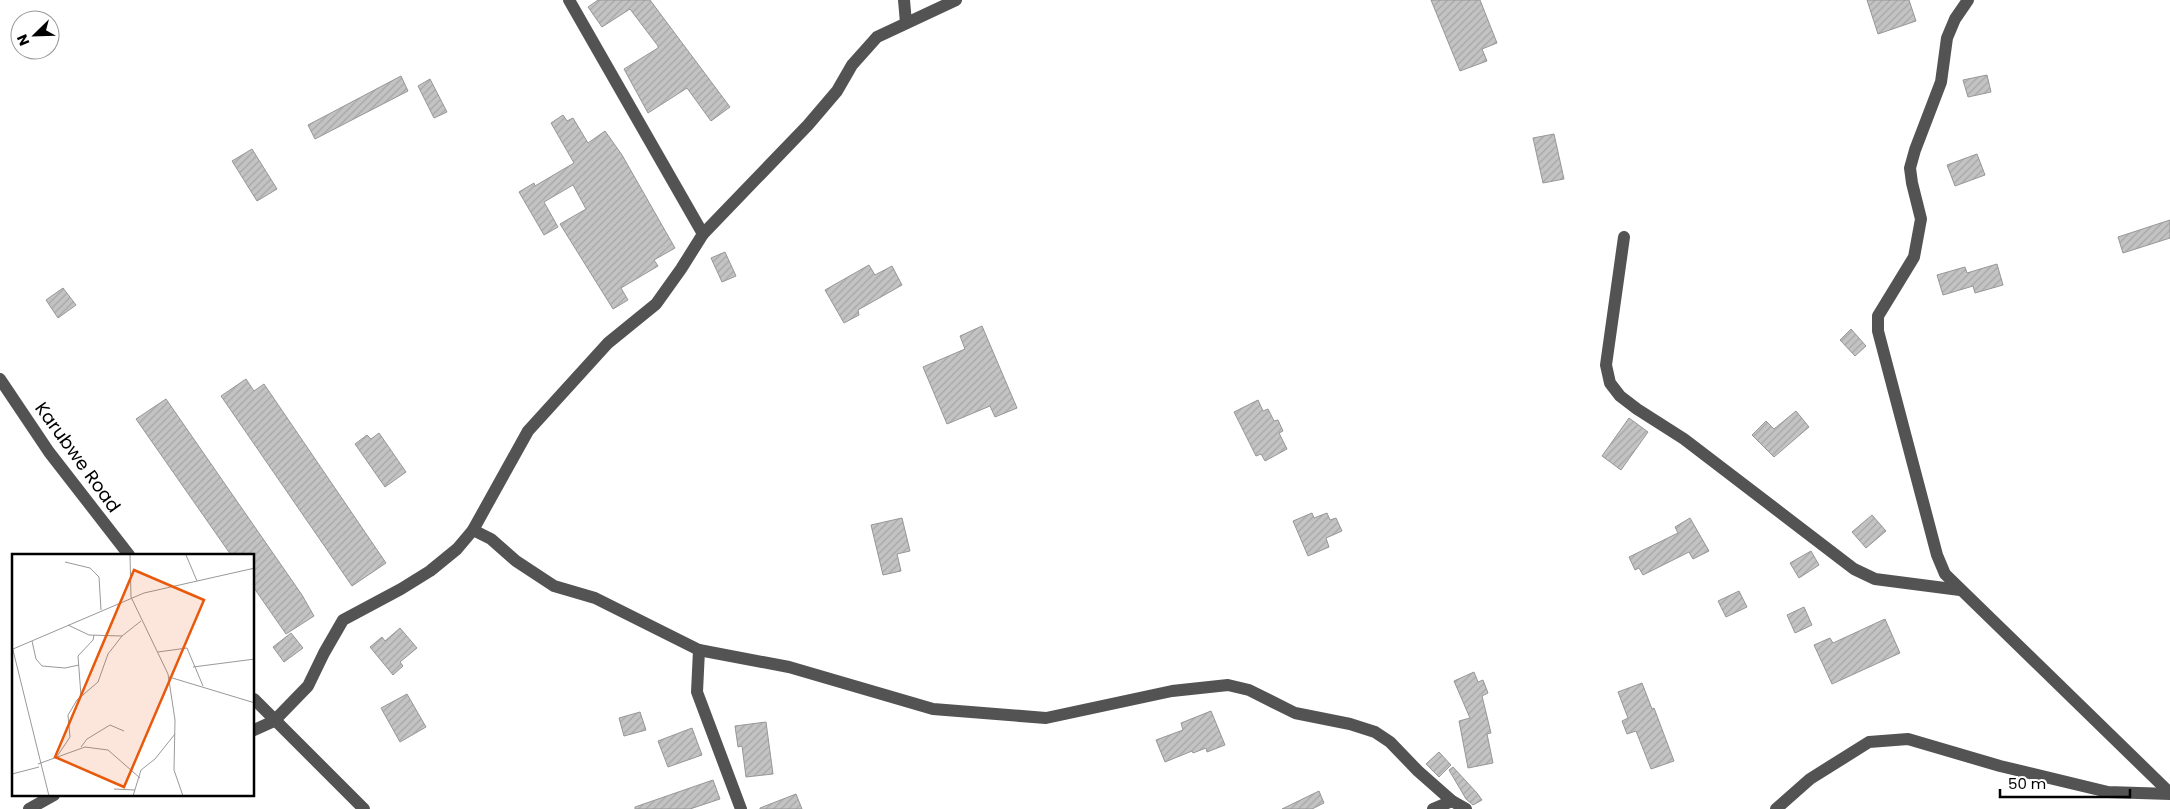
<svg xmlns="http://www.w3.org/2000/svg" width="2170" height="809" font-family="Poppins,sans-serif">
  <style>
    .building { fill: url(#building-hatch); stroke: #979797 }
    .lines { fill: none; stroke-linecap: round; stroke-linejoin: round }
    .minor { stroke: #535353; stroke-width: 12 }
    .labels { text-anchor: middle; dominant-baseline: central; stroke-width: 4; stroke-linejoin: round; paint-order: stroke }
    .street-label { font-size: 18px; fill: #000; stroke: #fff }
    .inset-road { fill: none; stroke: #999; stroke-width: 1 }
    .view { fill: #e8590c; fill-opacity: 0.15; stroke: #e8590c; stroke-width: 2.5 }
    .inset-edge { fill: none; stroke: #000; stroke-width: 2.5 }
  </style>
  <defs>
    <pattern id="building-hatch" width="6" height="6" patternUnits="userSpaceOnUse" patternTransform="scale(1.25)"><rect width="6" height="6" fill="#c3c3c3"/><path d="M-1 1l2-2M0 6l6-6M5 7l2-2" fill="none" stroke="#a6a6a6"/></pattern>
  </defs>
  <rect width="100%" height="100%" fill="#fff"/>
  <g class="building">
    <path d="M 598,0 L 650,0 L 730,107 L 711,121 L 687,88 L 648,113 L 624,69 L 658,48 L 658,46 L 630,9 L 602,27 L 588,7 Z"/>
    <path d="M 1431,0 L 1480,0 L 1497,43 L 1482,49 L 1487,61 L 1460,71 Z"/>
    <path d="M 1867,0 L 1909,0 L 1916,21 L 1878,34 Z"/>
    <path d="M 1987,75 L 1991,92 L 1968,97 L 1963,80 Z"/>
    <path d="M 401,76 L 408,91 L 315,139 L 308,125 Z"/>
    <path d="M 430,79 L 447,112 L 434,118 L 418,86 Z"/>
    <path d="M 563,115 L 567,121 L 573,118 L 588,143 L 605,131 L 622,155 L 675,248 L 654,260 L 658,266 L 621,288 L 628,300 L 613,309 L 560,224 L 586,209 L 573,185 L 544,202 L 558,227 L 544,235 L 519,192 L 534,183 L 535,186 L 574,163 L 551,123 Z"/>
    <path d="M 1554,134 L 1564,179 L 1543,183 L 1533,138 Z"/>
    <path d="M 252,149 L 277,189 L 257,201 L 232,161 Z"/>
    <path d="M 1977,154 L 1985,175 L 1955,186 L 1947,165 Z"/>
    <path d="M 2170,220 L 2170,238 L 2123,253 L 2118,237 Z"/>
    <path d="M 725,252 L 736,276 L 722,282 L 711,258 Z"/>
    <path d="M 1997,264 L 2003,285 L 1975,293 L 1973,286 L 1943,295 L 1937,275 L 1965,267 L 1967,273 Z"/>
    <path d="M 869,265 L 875,275 L 892,266 L 902,285 L 858,310 L 859,315 L 844,323 L 825,290 Z"/>
    <path d="M 63,288 L 76,305 L 58,318 L 46,300 Z"/>
    <path d="M 982,326 L 1017,408 L 995,417 L 990,406 L 947,424 L 923,367 L 965,349 L 960,336 Z"/>
    <path d="M 1851,329 L 1866,346 L 1855,356 L 1840,340 Z"/>
    <path d="M 246,379 L 254,391 L 264,384 L 386,563 L 352,586 L 221,396 Z"/>
    <path d="M 166,399 L 302,595 L 314,616 L 286,634 L 254,588 L 254,555 L 231,555 L 136,419 Z"/>
    <path d="M 1258,400 L 1263,411 L 1268,409 L 1274,421 L 1278,420 L 1283,431 L 1279,433 L 1287,449 L 1265,461 L 1261,454 L 1256,456 L 1234,412 Z"/>
    <path d="M 1796,411 L 1809,427 L 1774,457 L 1752,435 L 1766,421 L 1774,429 Z"/>
    <path d="M 1629,418 L 1648,432 L 1621,470 L 1602,456 Z"/>
    <path d="M 379,433 L 406,472 L 385,487 L 355,444 L 367,435 L 371,439 Z"/>
    <path d="M 1312,513 L 1314,518 L 1327,513 L 1330,520 L 1336,518 L 1342,531 L 1326,538 L 1329,547 L 1308,556 L 1293,521 Z"/>
    <path d="M 1872,515 L 1886,531 L 1866,548 L 1852,532 Z"/>
    <path d="M 902,518 L 910,551 L 897,554 L 901,571 L 883,575 L 871,525 Z"/>
    <path d="M 1690,518 L 1709,551 L 1693,559 L 1689,552 L 1643,575 L 1639,568 L 1635,570 L 1629,557 L 1678,533 L 1675,527 Z"/>
    <path d="M 1811,551 L 1819,565 L 1799,578 L 1790,563 Z"/>
    <path d="M 1739,591 L 1747,607 L 1726,617 L 1718,601 Z"/>
    <path d="M 1804,607 L 1812,625 L 1795,633 L 1787,615 Z"/>
    <path d="M 1885,619 L 1900,653 L 1832,684 L 1814,645 L 1830,638 L 1833,643 Z"/>
    <path d="M 400,628 L 417,648 L 400,662 L 403,666 L 393,675 L 370,647 L 382,637 L 385,641 Z"/>
    <path d="M 291,633 L 303,648 L 284,662 L 273,647 Z"/>
    <path d="M 1474,672 L 1478,682 L 1483,680 L 1488,693 L 1482,696 L 1491,733 L 1487,734 L 1493,763 L 1468,768 L 1459,721 L 1470,718 L 1454,681 Z"/>
    <path d="M 1642,683 L 1652,709 L 1654,708 L 1674,761 L 1651,769 L 1636,731 L 1627,734 L 1622,721 L 1628,718 L 1618,692 Z"/>
    <path d="M 407,694 L 426,727 L 400,742 L 381,708 Z"/>
    <path d="M 1211,711 L 1225,745 L 1207,752 L 1206,748 L 1193,753 L 1192,751 L 1165,762 L 1156,740 L 1183,730 L 1181,723 Z"/>
    <path d="M 640,712 L 646,730 L 624,736 L 619,718 Z"/>
    <path d="M 766,722 L 773,774 L 746,777 L 742,746 L 738,747 L 735,726 Z"/>
    <path d="M 692,728 L 702,755 L 668,767 L 658,741 Z"/>
    <path d="M 1439,752 L 1451,765 L 1439,777 L 1426,764 Z"/>
    <path d="M 1453,767 L 1477,793 L 1482,800 L 1473,805 L 1466,799 L 1449,770 Z"/>
    <path d="M 713,780 L 720,799 L 690,809 L 635,809 L 635,807 Z"/>
    <path d="M 1319,791 L 1324,803 L 1312,809 L 1282,809 Z"/>
    <path d="M 796,794 L 802,809 L 760,809 L 760,808 Z"/>
  </g>
  <g class="lines">
    <g class="minor">
      <path d="M 569,0 L 703,234"/>
      <path d="M 904,0 L 906,23"/>
      <path d="M 1968,0 L 1955,19 L 1947,38 L 1941,82 L 1915,150 L 1910,168 L 1912,183 L 1921,219 L 1914,257 L 1878,316 L 1878,331 L 1937,555 L 1945,574 L 2170,793"/>
      <path d="M 1624,237 L 1606,365 L 1610,383 L 1620,396 L 1637,409 L 1684,439 L 1854,569 L 1875,579 L 1960,590"/>
      <path d="M 0,379 L 49,452 L 129,555"/>
      <path d="M 473,530 L 491,539 L 516,561 L 554,586 L 595,598 L 699,650 L 789,667 L 933,709 L 1046,718 L 1172,691 L 1228,685 L 1249,690 L 1295,713 L 1350,724 L 1375,732 L 1390,742 L 1418,771 L 1452,801 L 1466,809"/>
      <path d="M 699,650 L 697,692 L 741,809"/>
      <path d="M 254,699 L 364,809"/>
      <path d="M 254,730 L 274,721 L 308,686 L 324,653 L 343,620 L 401,589 L 430,571 L 457,549 L 473,530 L 528,431 L 608,343 L 656,304 L 681,269 L 703,234 L 808,125 L 837,91 L 852,65 L 877,37 L 956,0"/>
      <path d="M 29,809 L 54,795"/>
      <path d="M 1433,809 L 1452,801"/>
      <path d="M 1776,809 L 1810,779 L 1869,742 L 1908,739 L 2000,766 L 2108,792 L 2170,794"/>
    </g>
  </g>
  <g class="labels">
    <g class="street-label">
      <text transform="translate(78 457) rotate(54)">Karubwe Road</text>
    </g>
  </g>
  <g transform="translate(12 554)">
    <rect width="242" height="242" fill="#fff"/>
    <path class="inset-road" d="M 118,1 L 119,43 L 156,120 L 163,166 L 162,216 L 171,242M 174,1 L 185,27M 53,8 L 78,14 L 87,23 L 89,56M 56,71 L 77,81 L 110,82M 20,87 L 24,105 L 30,112 L 53,114 L 67,111M 0,92 L 37,242M 1,95 L 132,39 L 243,14M 146,98 L 175,94 L 191,132M 181,113 L 243,105M 157,123 L 243,149M 69,142 L 66,102 L 81,86 L 82,81M 69,193 L 75,185 L 98,171 L 112,177M 44,204 L 58,183 L 56,161 L 65,146 L 86,128 L 96,100 L 110,82 L 129,67M 26,210 L 73,193 L 96,196 L 128,224M 0,220 L 27,213M 102,235 L 123,236M 121,242 L 129,216 L 143,205 L 163,180"/>
    <path class="view" d="M 122,16 L 192,46 L 112,233 L 43,203 Z"/>
    <rect width="242" height="242" class="inset-edge"/>
  </g>
  <g transform="translate(35 35) rotate(247)"><circle r="24" fill="#ffffff" stroke="#999999"/>
  <path d="M0-4L9 19L0 12L-9 19Z" fill="#000000"/>
  <text y="-8" font-size="14" font-weight="bold" text-anchor="middle" fill="#000000">N</text>
  </g>
  <path d="M2000 789v8h130v-8" fill="none" stroke="#000000" stroke-width="2.5"/>
  <text x="2008" y="789" font-size="15" fill="#000000" stroke="#ffffff" stroke-width="4" paint-order="stroke">50 m</text>
</svg>
